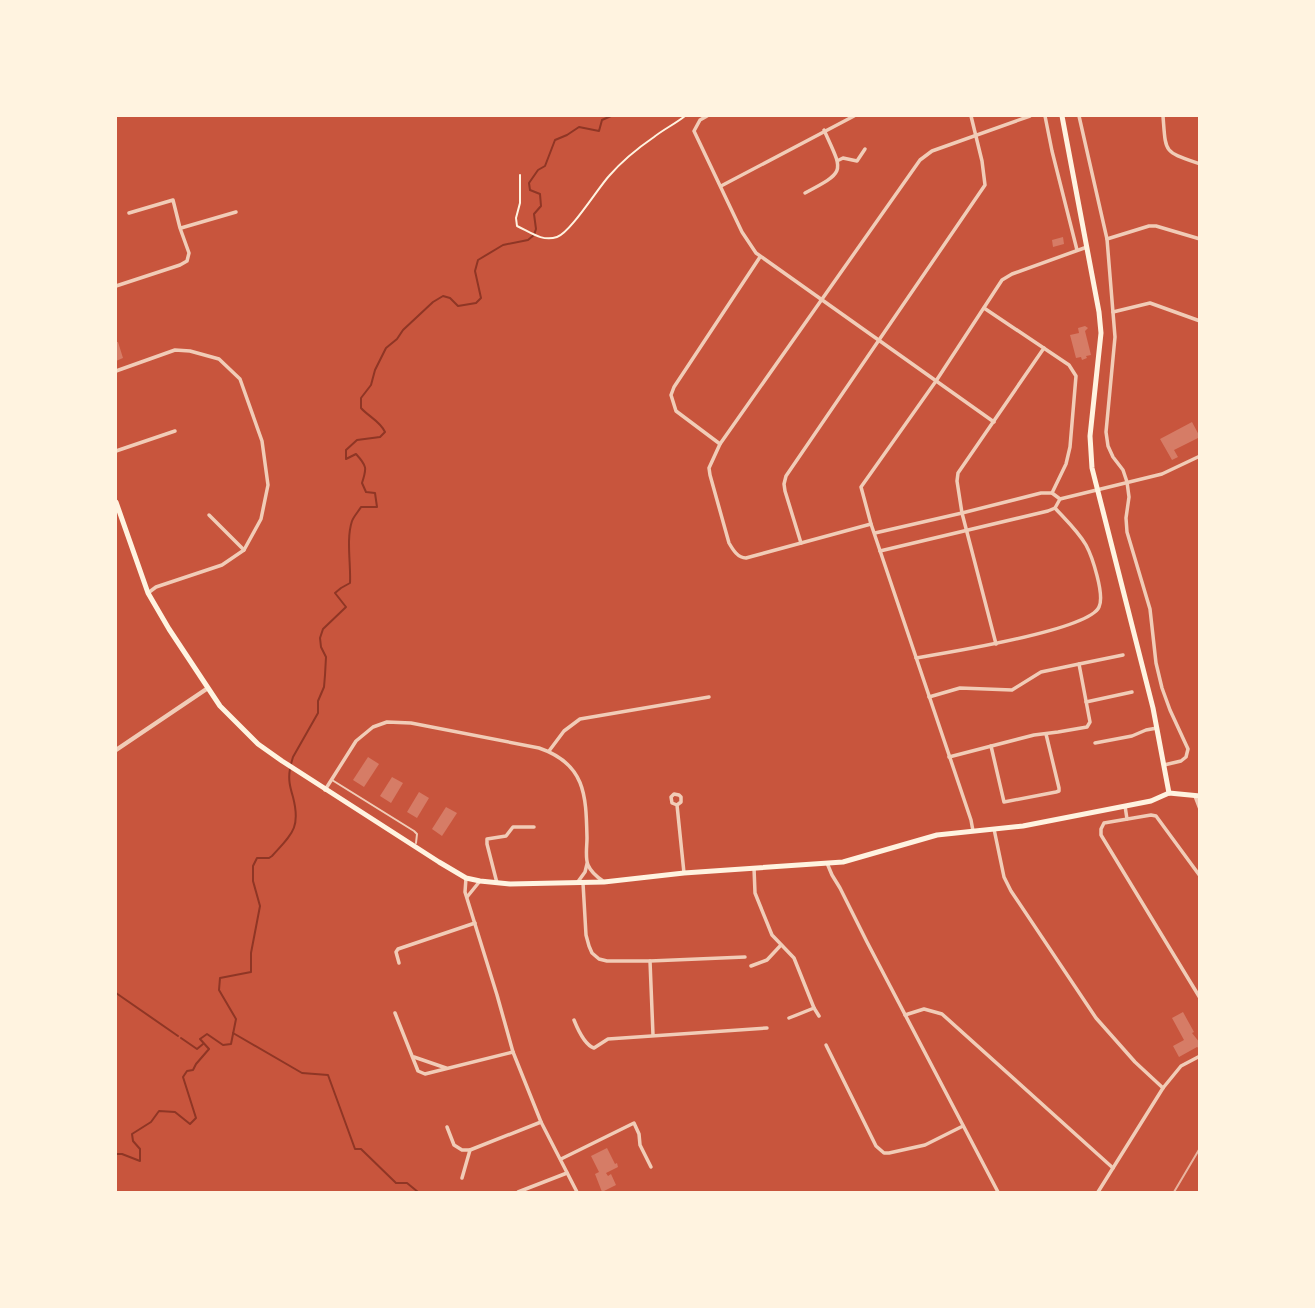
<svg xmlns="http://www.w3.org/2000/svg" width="1315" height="1308" font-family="'Source Serif 4',serif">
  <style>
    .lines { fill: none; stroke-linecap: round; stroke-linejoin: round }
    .stream { stroke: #8f3625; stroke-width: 2 }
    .building { fill: #d67c66 }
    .path { stroke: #fff3e0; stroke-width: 2 }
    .service { stroke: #f1ccb7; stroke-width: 2 }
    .minor { stroke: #f1ccb7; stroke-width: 3.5 }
    .tertiary { stroke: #f1ccb7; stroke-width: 4.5 }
    .secondary { stroke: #fff3e0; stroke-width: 5 }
    .primary { stroke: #fff3e0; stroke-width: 5 }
    .rail { stroke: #e9b49f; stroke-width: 2 }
  </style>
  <rect width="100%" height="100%" fill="#c8553d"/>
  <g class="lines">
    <g class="stream">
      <path d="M 291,764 L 293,757 L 318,713 L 318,701 L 324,687 L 325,675 L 326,657 L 321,647 L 320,638 L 323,629 L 346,607 L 335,593 L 341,588 L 350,583 C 351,564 346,539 352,521 C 354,516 358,512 361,507 L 377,507 L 375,493 L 366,492 L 362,483 C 367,468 367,466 356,454 L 346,459 L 346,450 L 357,440 L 380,437 L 385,432 C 380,421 369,417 361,408 L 361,398 L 371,385 L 375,370 L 386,348 L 397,339 L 403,330 L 433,302 L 443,296 L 450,298 L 458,306 L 476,303 L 481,298 L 475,271 L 478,260 L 503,245 L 528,240 L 534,235 L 536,229 L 534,214 L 541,206 L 540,194 L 530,190 L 529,183 L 538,170 L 545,166 L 555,140 L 567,135 L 579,127 L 599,131 L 602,120 L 611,116"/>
      <path d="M 116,993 L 178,1036"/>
      <path d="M 233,1033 L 302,1073 L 328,1075 L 355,1149 L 361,1149 L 396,1183 L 407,1183 L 418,1192"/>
      <path d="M 181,1038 L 197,1049 L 203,1044"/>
      <path d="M 116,1154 L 122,1154 L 140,1161 L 140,1149 L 133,1141 L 132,1134 L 151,1122 L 159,1111 L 175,1112 L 190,1124 L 196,1118 L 183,1077 L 187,1071 L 193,1070 L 196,1064 L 209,1049 L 200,1039 L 207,1034 L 223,1045 L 231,1044 L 236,1019 L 219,990 L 220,978 L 251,972 L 251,953 L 260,906 L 253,881 L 253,866 L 257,858 L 269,858 L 272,856 C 292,834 301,828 293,797 C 290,787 288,779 290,769"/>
    </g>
  </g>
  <g class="building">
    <path d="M 1063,237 L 1064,244 L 1053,247 L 1052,240 Z"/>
    <path d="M 1085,326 L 1088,328 L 1085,331 L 1091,355 L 1086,356 L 1087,358 L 1082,360 L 1081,357 L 1076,358 L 1070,335 L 1079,333 L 1078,328 Z"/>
    <path d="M 116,342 L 118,342 L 123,358 L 116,361 Z"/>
    <path d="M 1192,422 L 1200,437 L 1174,450 L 1178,457 L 1172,460 L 1160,439 Z"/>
    <path d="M 368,757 L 379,764 L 364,787 L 353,780 Z"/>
    <path d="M 392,777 L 403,783 L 391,803 L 380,796 Z"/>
    <path d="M 419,792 L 429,798 L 417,818 L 407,812 Z"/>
    <path d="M 446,807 L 457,813 L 442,836 L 432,829 Z"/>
    <path d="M 1183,1012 L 1194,1032 L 1192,1033 L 1200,1043 L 1200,1049 L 1197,1047 L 1179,1057 L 1173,1046 L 1184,1040 L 1172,1018 Z"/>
    <path d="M 607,1148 L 615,1164 L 617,1163 L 618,1167 L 606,1173 L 608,1176 L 611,1174 L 616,1185 L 602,1192 L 595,1174 L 599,1172 L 591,1156 Z"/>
  </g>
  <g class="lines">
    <path class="path" d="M 520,175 L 520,203 L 516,218 L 517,226 C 530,232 542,242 557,237 C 570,233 598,188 609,176 C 622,161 638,148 654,137 C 664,129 675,124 685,116"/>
    <path class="service" d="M 332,780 L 414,831 L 417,834 L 416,843"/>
    <g class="minor">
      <path d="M 707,116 L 700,120 L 694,131 L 742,232 L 756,253 L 994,422"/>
      <path d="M 1045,116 L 1052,151 L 1077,250"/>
      <path d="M 1079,116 L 1107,239 L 1115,337 L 1106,432 L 1108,446 L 1113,457 L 1123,470 L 1127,482 L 1129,497 L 1126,518 L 1127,532 L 1150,609 L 1156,663 L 1162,688 L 1170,710 L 1188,749 L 1186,757 L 1181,761 L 1164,765"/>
      <path d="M 1163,116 C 1166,154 1163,151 1200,164"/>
      <path d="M 839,160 L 843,158 L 857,161 L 865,149"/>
      <path d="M 721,186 L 854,116"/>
      <path d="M 805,193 C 847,171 843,172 824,130"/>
      <path d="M 181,228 L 236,212"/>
      <path d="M 1107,239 L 1149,226 L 1156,226 L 1200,239"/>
      <path d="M 116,286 L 180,265 L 187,261 L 189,253 L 180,228 L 173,200 L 129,213"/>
      <path d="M 984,308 L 1069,365 L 1076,376 L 1070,447 L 1066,464 L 1052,493"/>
      <path d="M 1113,312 L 1150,303 L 1200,321"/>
      <path d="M 116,371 L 175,350 L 190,351 L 219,359 L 240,379 L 262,441 L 268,485 L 261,519 L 244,550 L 222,565 L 156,587 L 148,593"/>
      <path d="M 720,444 L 676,411 L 671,395 L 674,387 L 760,257"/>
      <path d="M 116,451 L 175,431"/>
      <path d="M 209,515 L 244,550"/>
      <path d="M 871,524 L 746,558 C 738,558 733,550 729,543 L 710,475 L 709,468 L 720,444 L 920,160 L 932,151 L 1030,116"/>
      <path d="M 875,533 L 962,513 L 1041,493 L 1052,493 L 1060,499"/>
      <path d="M 801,543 L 785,491 L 784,484 L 786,476 L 985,185 L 982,161 L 971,116"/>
      <path d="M 880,551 L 1048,511 L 1055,508 L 1060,499 L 1162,474 L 1200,456"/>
      <path d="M 996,644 L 962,513 L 957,481 L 958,473 L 1044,348"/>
      <path d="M 916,658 C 946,653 1089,630 1099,607 C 1105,595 1092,556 1086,545 C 1078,531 1065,519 1055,508"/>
      <path d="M 1079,664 L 1123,655"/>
      <path d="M 929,697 L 960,688 L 1012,690 L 1041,672 L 1079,664 L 1090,722 L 1087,727 L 1058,732 L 1034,735 L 949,757"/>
      <path d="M 1086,702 L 1132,692"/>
      <path d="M 1095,743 L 1132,736 L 1146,730 L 1157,728"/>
      <path d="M 991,746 L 1004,802 L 1056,792 L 1059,791 L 1059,788 L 1046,734"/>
      <path d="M 549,751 L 564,731 L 580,719 L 709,697"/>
      <path d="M 325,790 L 356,741 L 373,727 L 387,722 L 411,723 L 539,748 C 586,764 586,796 587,838 C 587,846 585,858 588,865 C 591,872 597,877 603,881"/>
      <path d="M 1195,796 L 1200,809"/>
      <path d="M 677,805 L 681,802 L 681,797 L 679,795 L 674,794 L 671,797 L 672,803 L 677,805 L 684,873"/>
      <path d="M 1125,806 L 1127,819"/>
      <path d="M 994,829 L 1004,877 L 1011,891 L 1096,1018 L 1135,1062 L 1163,1088"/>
      <path d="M 973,831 L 971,820 L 871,524 L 861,487 L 936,381 L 1002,280 L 1012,274 L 1087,247"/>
      <path d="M 827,863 L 832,875 L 840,888 L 867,942 L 998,1192"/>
      <path d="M 754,868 L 755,893 L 772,935 L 794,958 L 814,1008 L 819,1016"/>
      <path d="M 1200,876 L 1156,816 L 1151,815 L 1104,823 L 1101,829 L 1101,835 L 1200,998"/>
      <path d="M 466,878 L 465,892 L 497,995 L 513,1052 L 541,1122 L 577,1192"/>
      <path d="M 497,883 L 487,844 L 487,839 L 506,836 L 513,827 L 534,827"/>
      <path d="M 577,883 L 585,872 L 587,864"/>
      <path d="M 583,883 L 586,935 L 589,946 L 592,953 L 599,959 L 607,961 L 650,961 L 745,957"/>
      <path d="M 467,897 L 480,881"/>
      <path d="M 650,961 L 653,1035"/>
      <path d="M 399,963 L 396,952 L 398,949 L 475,923"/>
      <path d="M 751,966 L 767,960 L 781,945"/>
      <path d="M 395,1013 L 418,1071 L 425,1074 L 513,1052"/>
      <path d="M 905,1015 L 924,1009 L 942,1014 L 1113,1168"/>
      <path d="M 789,1018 L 814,1008"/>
      <path d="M 574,1020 C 578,1030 585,1045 594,1048 L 608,1039 L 767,1028"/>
      <path d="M 826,1045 L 876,1146 L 884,1153 L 889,1153 L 925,1145 L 963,1126"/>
      <path d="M 414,1057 L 446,1068"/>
      <path d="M 447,1127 L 454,1145 L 462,1150 L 470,1150"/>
      <path d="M 561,1159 L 634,1123 L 639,1134 L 640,1145 L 651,1167"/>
      <path d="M 462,1178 L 470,1150 L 541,1122"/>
      <path d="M 518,1192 L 567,1173"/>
      <path d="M 1098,1192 L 1163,1088 L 1181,1066 L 1200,1056"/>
    </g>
    <path class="tertiary" d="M 116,750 L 208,688"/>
    <path class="secondary" d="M 1062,116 L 1099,312 L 1101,333 L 1090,436 L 1092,468 L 1153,708 L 1169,793"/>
    <path class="primary" d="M 116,502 L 148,593 L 169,629 L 220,706 L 258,744 L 282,761 L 439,862 L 466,878 L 480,881 L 510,884 L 604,882 L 684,873 L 843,862 L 937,835 L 1023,826 L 1151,801 L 1169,793 L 1200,796"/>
    <path class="rail" d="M 1174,1192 L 1200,1148"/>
  </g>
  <rect width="1315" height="1308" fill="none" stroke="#fff3e0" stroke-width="234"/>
</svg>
